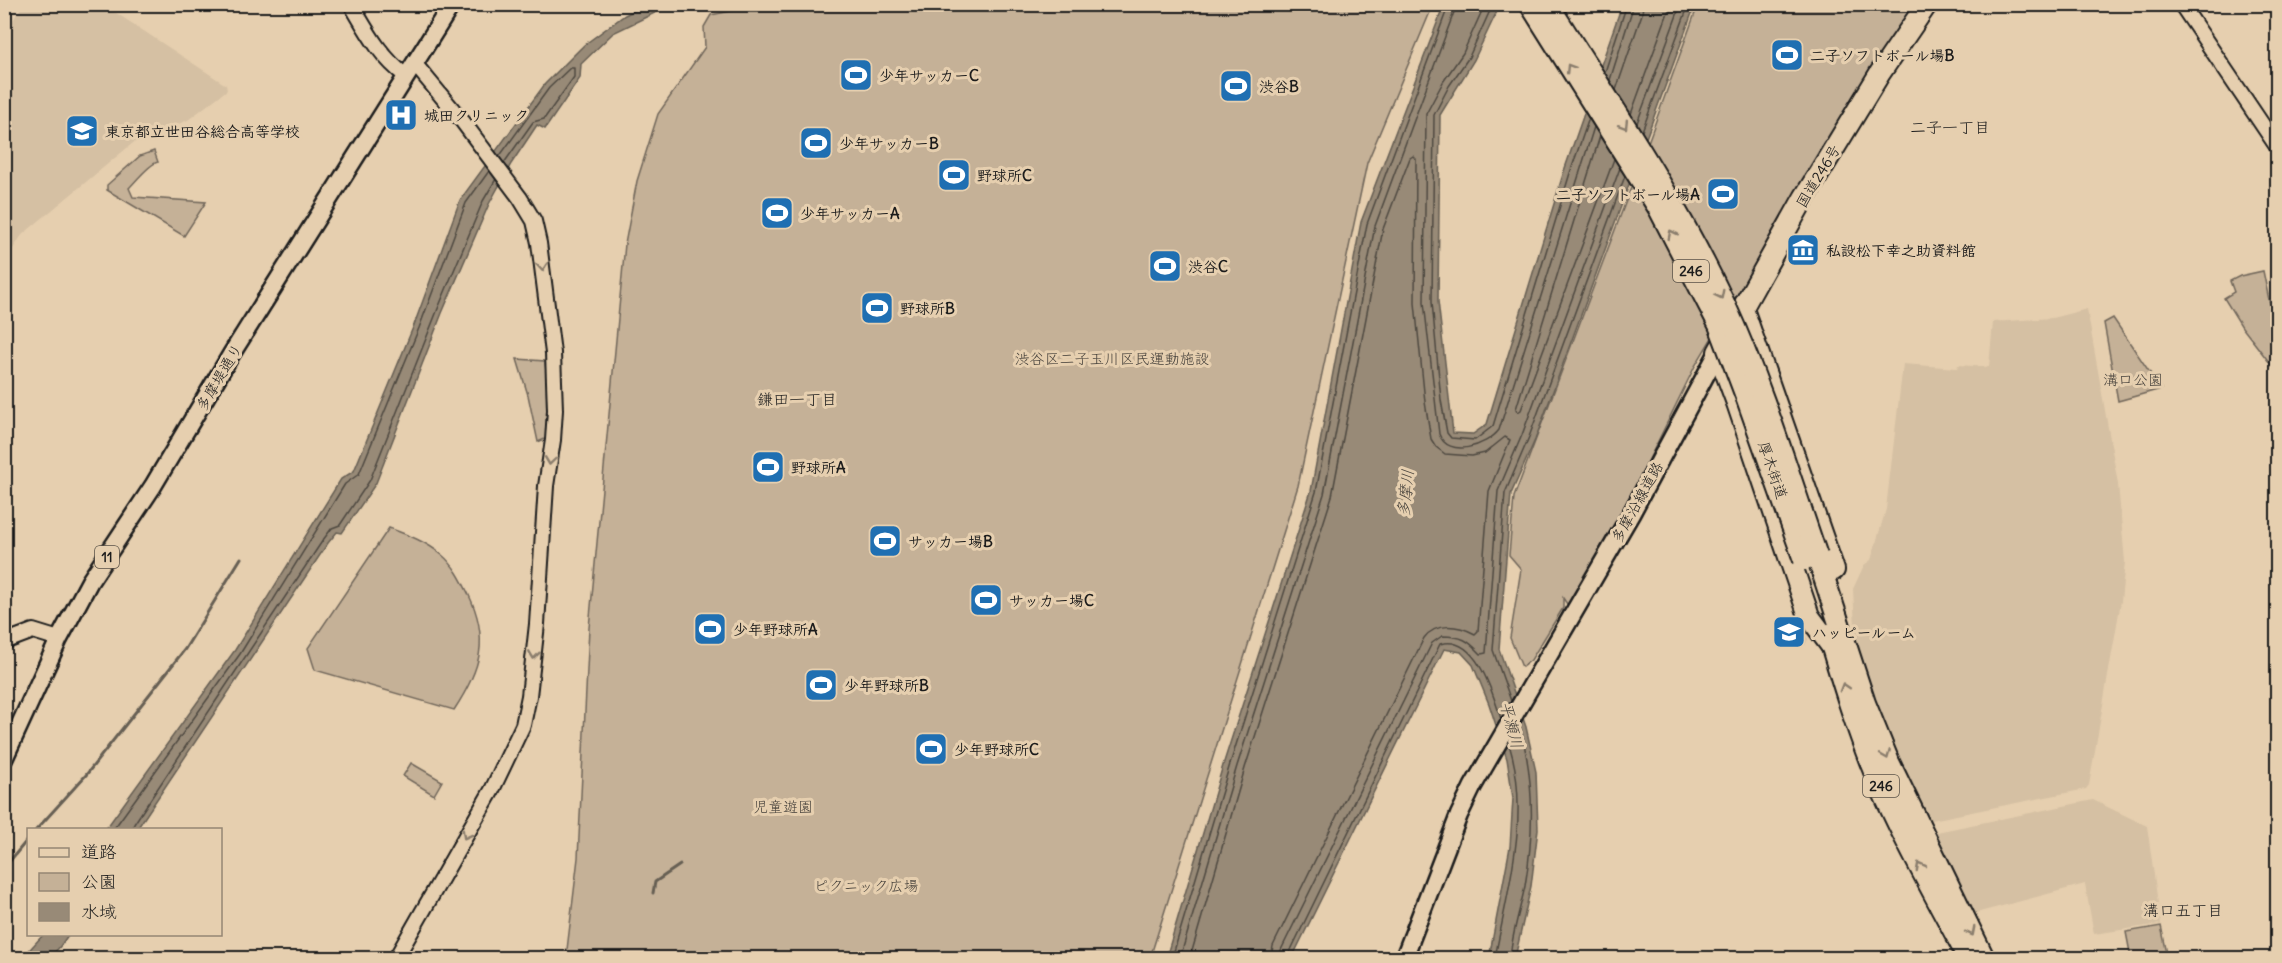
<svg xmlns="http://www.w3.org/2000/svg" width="2282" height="963" font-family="Delius,'Klee One',sans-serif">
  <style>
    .built { fill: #d5c0a3 }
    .green { fill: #c5b197; stroke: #70665a; stroke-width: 1.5 }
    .water { fill: #988a77; stroke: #665e53; stroke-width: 1.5 }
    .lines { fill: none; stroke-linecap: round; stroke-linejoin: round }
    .shore { stroke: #4e4840; stroke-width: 1.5 }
    .stream { stroke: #665e53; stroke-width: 3 }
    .minor-casing { stroke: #1c1c1c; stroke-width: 18 }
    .major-casing { stroke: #1c1c1c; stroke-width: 21 }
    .highway-casing { stroke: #1c1c1c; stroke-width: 24 }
    .minor { stroke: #e6cfaf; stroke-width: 14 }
    .major { stroke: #e6cfaf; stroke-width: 16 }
    .highway { stroke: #e6cfaf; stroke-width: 20 }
    .highway-bridge-casing { stroke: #1c1c1c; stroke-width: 24; stroke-linecap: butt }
    .highway-bridge { stroke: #e6cfaf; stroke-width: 20 }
    .oneway { stroke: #8b7e6d }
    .labels { text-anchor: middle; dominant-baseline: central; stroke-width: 6; stroke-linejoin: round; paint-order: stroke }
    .shield { fill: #e6cfaf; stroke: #595248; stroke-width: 1.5 }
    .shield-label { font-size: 14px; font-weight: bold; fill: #1c1c1c }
    .poi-label { font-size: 15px; font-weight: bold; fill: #1c1c1c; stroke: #e6cfaf; text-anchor: start }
    .street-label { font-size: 15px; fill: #1c1c1c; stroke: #e6cfaf }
    .park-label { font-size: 15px; fill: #46413b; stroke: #e6cfaf }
    .neighbourhood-label { font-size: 16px; fill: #1c1c1c; stroke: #e6cfaf }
    .water-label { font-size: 16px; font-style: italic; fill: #47423c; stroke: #e6cfaf }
  </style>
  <rect width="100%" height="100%" fill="#e6cfaf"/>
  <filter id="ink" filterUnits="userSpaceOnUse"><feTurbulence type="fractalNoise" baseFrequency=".0167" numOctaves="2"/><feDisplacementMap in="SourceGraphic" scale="12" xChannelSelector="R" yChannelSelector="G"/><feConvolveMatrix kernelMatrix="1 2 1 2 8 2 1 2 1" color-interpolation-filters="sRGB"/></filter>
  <g filter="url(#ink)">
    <g class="built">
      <path d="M 23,5 L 104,5 L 226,85 L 227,90 L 188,120 L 133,143 L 22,235 L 5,261 L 5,32 Z"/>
      <path d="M 2087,309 L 2118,484 L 2125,562 L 2121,601 L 2089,785 L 2086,789 L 1927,821 L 1883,727 L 1856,646 L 1853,589 L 1864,565 L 1871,560 L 1886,509 L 1903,364 L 1957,368 L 1958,365 L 1989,367 L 1993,322 L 2052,318 Z"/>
      <path d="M 1786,617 L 1798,625 L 1798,631 L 1806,636 L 1808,639 L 1805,645 L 1800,645 L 1777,633 Z"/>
      <path d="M 2093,800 L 2147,826 L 2161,924 L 2094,934 L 2085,884 L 1972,914 L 1932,833 Z"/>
    </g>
    <g class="green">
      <path d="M 766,4 L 1433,5 L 1367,163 L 1298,486 L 1150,958 L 566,958 L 578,858 L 589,628 L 625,244 L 637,181 L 658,114 L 705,47 L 704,27 L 711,15 Z"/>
      <path d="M 1698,5 L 1916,5 L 1878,58 L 1817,157 L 1786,213 L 1695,366 L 1630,498 L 1571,610 L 1563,598 L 1563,608 L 1531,660 L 1522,667 L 1510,638 L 1521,569 L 1509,555 L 1514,497 L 1646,148 Z"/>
      <path d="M 154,151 L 158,162 C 150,163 136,181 129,188 L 133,197 L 206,202 L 184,236 L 107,190 L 107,185 L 140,156 Z"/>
      <path d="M 2263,271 L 2269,300 L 2277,322 L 2277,365 L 2273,367 L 2242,327 L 2224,298 L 2234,292 L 2230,281 L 2240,276 Z"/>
      <path d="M 2113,318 L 2161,389 L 2118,401 L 2104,323 Z"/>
      <path d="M 517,359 L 545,361 L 549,405 L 547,438 L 538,442 L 528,395 Z"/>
      <path d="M 389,528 C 408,535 427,542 442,555 C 454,565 461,579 468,593 C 490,639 481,669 454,710 L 315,670 L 308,648 Z"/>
      <path d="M 411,763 L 442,781 L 434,795 L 403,776 Z"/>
      <path d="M 2161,926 L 2168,958 L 2131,958 L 2126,932 Z"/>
    </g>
    <g class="water">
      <path d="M 645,5 L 671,5 L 613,33 L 581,64 L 580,78 L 545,129 L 537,125 L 511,164 L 489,204 L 442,313 L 376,483 L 342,533 L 337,532 L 328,543 L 137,829 L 105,830 L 235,650 L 341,479 L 354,471 L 414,325 L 460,200 L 545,84 L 584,45 L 625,15 Z"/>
      <path d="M 1444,5 L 1500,5 L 1474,60 L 1440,115 L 1438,301 L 1453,433 L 1473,434 L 1487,424 L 1564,171 L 1622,5 L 1695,5 L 1535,440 L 1511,494 L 1499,649 L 1526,727 L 1536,772 L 1538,829 L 1531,886 L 1515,958 L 1489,958 L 1510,847 L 1513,798 L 1507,759 L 1489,704 L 1473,665 L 1461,652 L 1444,649 L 1292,958 L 1166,958 L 1224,762 L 1311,491 L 1361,222 Z"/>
      <path d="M 43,935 L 68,935 C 52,959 50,959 22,958 Z"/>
    </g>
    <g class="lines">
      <g class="shore">
        <path d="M 1485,4 L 1463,53 L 1443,82 L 1426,114 L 1424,302 L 1439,434 C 1448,459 1487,446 1499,430 L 1594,127"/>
        <path d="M 1493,4 L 1469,57 L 1449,86 L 1434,115 L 1432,302 L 1441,400 L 1447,433 L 1451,438 L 1475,440 L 1493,426 L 1570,173 L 1589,118"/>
        <path d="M 1605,72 L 1627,4"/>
        <path d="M 1610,80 L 1634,4"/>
        <path d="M 1616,90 L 1642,14 L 1643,4"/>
        <path d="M 1631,114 L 1671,4"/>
        <path d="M 1637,123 L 1681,4"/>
        <path d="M 1642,131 L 1689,4"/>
        <path d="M 1600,136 L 1516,409 L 1518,412 L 1521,410 L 1614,159"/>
        <path d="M 499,157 L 549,88 L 570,68 L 574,68 L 574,77 L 544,119 L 533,122 L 504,163"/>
        <path d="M 1511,701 L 1493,650 L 1505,493 L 1529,437 L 1625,176"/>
        <path d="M 113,830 L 240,654 L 345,484 L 359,474 L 419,328 L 466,203 L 489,171"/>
        <path d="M 133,830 L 134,824 L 323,540 L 332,528 L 340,525 L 370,480 L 437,311 L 483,201 L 496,179"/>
        <path d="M 1172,958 L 1230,764 L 1316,492 L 1367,224 L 1449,4"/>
        <path d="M 1180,958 L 1237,766 L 1324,494 L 1375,226 L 1457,4"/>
        <path d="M 1190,958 L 1245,768 L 1332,496 L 1383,229 L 1410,158 L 1413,156 L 1416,159 L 1415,303 L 1425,402 L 1431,439 L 1436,447 L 1445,454 L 1472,456 L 1485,453 L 1505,437 L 1510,440 L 1489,491 L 1478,631 L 1475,634 C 1458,625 1436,622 1424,638 L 1273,946 L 1271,958"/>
        <path d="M 1280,958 L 1281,950 L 1432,643 L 1442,636 C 1462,636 1468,640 1481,654 L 1486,653 L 1498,491 L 1522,435 L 1620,168"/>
        <path d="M 1287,958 L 1440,644 C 1476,633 1493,694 1501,719"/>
        <path d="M 1495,958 C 1508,888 1531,814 1509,744"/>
        <path d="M 1510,958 C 1512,934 1520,910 1525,886 C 1534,833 1535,778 1519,725"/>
      </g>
      <g class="stream">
        <path d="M 36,830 L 86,775 L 185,649 L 241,558"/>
        <path d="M 4,868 L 28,839"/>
        <path d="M 653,893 L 655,882 L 680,865"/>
      </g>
      <g class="minor-casing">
        <g id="minor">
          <path d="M 351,4 C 367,31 380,57 406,76"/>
          <path d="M 2181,4 L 2278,148"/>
          <path d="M 4,642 L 33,631 L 59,639"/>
          <path d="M 396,958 L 492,790 L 523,725 L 529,696 L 537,624 L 546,486 L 553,440 L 555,410 L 553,353 L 539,243 L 534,221 L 520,198 L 463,122 L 414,63"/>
        </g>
      </g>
      <g class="major-casing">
        <g id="major">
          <path d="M 4,759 L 59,639 L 90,581 L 153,486 L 232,353 L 452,4"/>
          <path d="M 1404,958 L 1459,815 L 1473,786 L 1631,514 L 1718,352"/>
        </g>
      </g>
      <g class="highway-casing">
        <g id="highway">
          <path d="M 1743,309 L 1834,570"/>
          <path d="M 1817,556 L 1865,703 L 1889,762 L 1984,958"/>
          <path d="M 1828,634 C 1842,681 1856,728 1875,774 C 1902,837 1936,897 1968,958"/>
          <path d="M 1832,647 L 1809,616 L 1737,403 L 1718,352 L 1804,198 L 1880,73 L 1927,4"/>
        </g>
      </g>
      <use href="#minor" class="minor"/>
      <use href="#major" class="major"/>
      <use href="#highway" class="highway"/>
      <g class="highway-bridge-casing">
        <g id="highway-bridge">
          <path d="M 1530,4 L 1659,209 L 1719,325 L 1747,399 L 1804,560"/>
          <path d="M 1548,4 C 1610,103 1676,199 1725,305 C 1762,386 1788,472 1817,556"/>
        </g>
      </g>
      <use href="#highway-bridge" class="highway-bridge"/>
    </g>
    <defs><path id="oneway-chevron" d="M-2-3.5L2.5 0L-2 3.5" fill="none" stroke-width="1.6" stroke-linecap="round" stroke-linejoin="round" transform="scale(1.5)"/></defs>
    <g class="oneway">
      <use href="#oneway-chevron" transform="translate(1570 68) rotate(-122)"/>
      <use href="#oneway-chevron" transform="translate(1624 125) rotate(58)"/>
      <use href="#oneway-chevron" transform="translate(1672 234) rotate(-117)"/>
      <use href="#oneway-chevron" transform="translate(542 267) rotate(85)"/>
      <use href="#oneway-chevron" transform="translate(1720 295) rotate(63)"/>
      <use href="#oneway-chevron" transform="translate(550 461) rotate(98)"/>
      <use href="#oneway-chevron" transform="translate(534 655) rotate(97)"/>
      <use href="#oneway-chevron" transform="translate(1844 687) rotate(-107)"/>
      <use href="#oneway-chevron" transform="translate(1886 755) rotate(68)"/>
      <use href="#oneway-chevron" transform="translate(466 835) rotate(119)"/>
      <use href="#oneway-chevron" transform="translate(1920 866) rotate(-118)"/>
      <use href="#oneway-chevron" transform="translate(1971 932) rotate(63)"/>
    </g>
  </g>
  <defs>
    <g id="stadium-square" transform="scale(1.725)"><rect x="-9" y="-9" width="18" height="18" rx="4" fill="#1f6fb2" stroke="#e6cfaf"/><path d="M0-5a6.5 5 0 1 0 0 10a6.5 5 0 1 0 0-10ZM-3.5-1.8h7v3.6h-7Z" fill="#fff"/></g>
    <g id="hospital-square" transform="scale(1.725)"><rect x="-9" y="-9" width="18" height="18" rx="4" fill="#1f6fb2" stroke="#e6cfaf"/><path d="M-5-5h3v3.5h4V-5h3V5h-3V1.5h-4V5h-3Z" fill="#fff"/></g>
    <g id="school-square" transform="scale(1.725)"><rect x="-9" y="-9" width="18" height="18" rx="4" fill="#1f6fb2" stroke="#e6cfaf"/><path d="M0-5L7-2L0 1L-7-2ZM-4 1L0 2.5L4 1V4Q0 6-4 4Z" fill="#fff"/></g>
    <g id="museum-square" transform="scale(1.725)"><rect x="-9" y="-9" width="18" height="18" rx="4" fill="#1f6fb2" stroke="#e6cfaf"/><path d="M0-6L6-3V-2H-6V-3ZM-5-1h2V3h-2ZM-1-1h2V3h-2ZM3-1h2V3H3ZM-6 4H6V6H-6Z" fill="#fff"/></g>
  </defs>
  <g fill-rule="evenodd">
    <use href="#stadium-square" x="1787" y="55"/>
    <use href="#stadium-square" x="856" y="75"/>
    <use href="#stadium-square" x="1236" y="86"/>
    <use href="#hospital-square" x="401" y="115"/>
    <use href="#school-square" x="82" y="131"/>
    <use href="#stadium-square" x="816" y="143"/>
    <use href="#stadium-square" x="954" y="175"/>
    <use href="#stadium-square" x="1723" y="194"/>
    <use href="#stadium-square" x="777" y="213"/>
    <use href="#museum-square" x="1803" y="250"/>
    <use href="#stadium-square" x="1165" y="266"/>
    <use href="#stadium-square" x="877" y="308"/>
    <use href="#stadium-square" x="768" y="467"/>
    <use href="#stadium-square" x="885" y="541"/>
    <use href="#stadium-square" x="986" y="600"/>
    <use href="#stadium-square" x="710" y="629"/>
    <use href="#school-square" x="1789" y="632"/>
    <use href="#stadium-square" x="821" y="685"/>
    <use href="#stadium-square" x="931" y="749"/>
  </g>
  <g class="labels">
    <g class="shield">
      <rect x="1673" y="260" width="36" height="22" rx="4.5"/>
      <rect x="95" y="546" width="24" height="22" rx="4.5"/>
      <rect x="1863" y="775" width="36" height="22" rx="4.5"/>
    </g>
    <g class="shield-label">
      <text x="1691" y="271">246</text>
      <text x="107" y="557">11</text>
      <text x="1881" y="786">246</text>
    </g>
    <g class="poi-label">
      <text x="1810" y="55">二子ソフトボール場B</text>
      <text x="879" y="75">少年サッカーC</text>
      <text x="1259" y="86">渋谷B</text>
      <text x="424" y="115">城田クリニック</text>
      <text x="105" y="131">東京都立世田谷総合高等学校</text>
      <text x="839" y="143">少年サッカーB</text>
      <text x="977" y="175">野球所C</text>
      <text x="1700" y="194" text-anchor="end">二子ソフトボール場A</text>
      <text x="800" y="213">少年サッカーA</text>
      <text x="1826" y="250">私設松下幸之助資料館</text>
      <text x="1188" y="266">渋谷C</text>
      <text x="900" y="308">野球所B</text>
      <text x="791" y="467">野球所A</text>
      <text x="908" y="541">サッカー場B</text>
      <text x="1009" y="600">サッカー場C</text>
      <text x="733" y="629">少年野球所A</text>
      <text x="1812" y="632">ハッピールーム</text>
      <text x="844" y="685">少年野球所B</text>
      <text x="954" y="749">少年野球所C</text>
    </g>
    <g class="street-label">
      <text transform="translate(1818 176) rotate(-59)">国道246号</text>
      <text transform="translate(219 377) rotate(-59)">多摩堤通り</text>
      <text transform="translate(1773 470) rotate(71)">厚木街道</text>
      <text transform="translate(1637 502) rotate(-61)">多摩沿線道路</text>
    </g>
    <g class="park-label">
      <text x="1112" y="358">渋谷区二子玉川区民運動施設</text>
      <text x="2133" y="379">溝口公園</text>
      <text x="783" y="806">児童遊園</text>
      <text x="866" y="885">ピクニック広場</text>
    </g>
    <g class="neighbourhood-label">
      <text x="1950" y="127">二子一丁目</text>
      <text x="797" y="399">鎌田一丁目</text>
      <text x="2183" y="910">溝口五丁目</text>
    </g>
    <g class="water-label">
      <text transform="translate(1405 493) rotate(-84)">多摩川</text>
      <text transform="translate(1512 725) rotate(75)">平瀬川</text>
    </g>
  </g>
  <rect width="2282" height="963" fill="none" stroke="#e6cfaf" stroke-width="24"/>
  <rect x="12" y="12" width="2258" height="939" fill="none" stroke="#1c1c1c" stroke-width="2" filter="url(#ink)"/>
  <rect x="27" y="828" width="195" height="108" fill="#e6cfaf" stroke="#958774" stroke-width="1.5"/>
  <rect x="39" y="848" width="30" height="9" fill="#e6cfaf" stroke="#958774" stroke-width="1.5"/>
  <text x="81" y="858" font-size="18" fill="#1c1c1c">道路</text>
  <rect x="39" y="873" width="30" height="18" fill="#c5b197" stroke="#958774" stroke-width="1.5"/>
  <text x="81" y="888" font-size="18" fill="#1c1c1c">公園</text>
  <rect x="39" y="903" width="30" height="18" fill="#988a77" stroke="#958774" stroke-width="1.5"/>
  <text x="81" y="918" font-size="18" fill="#1c1c1c">水域</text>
</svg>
